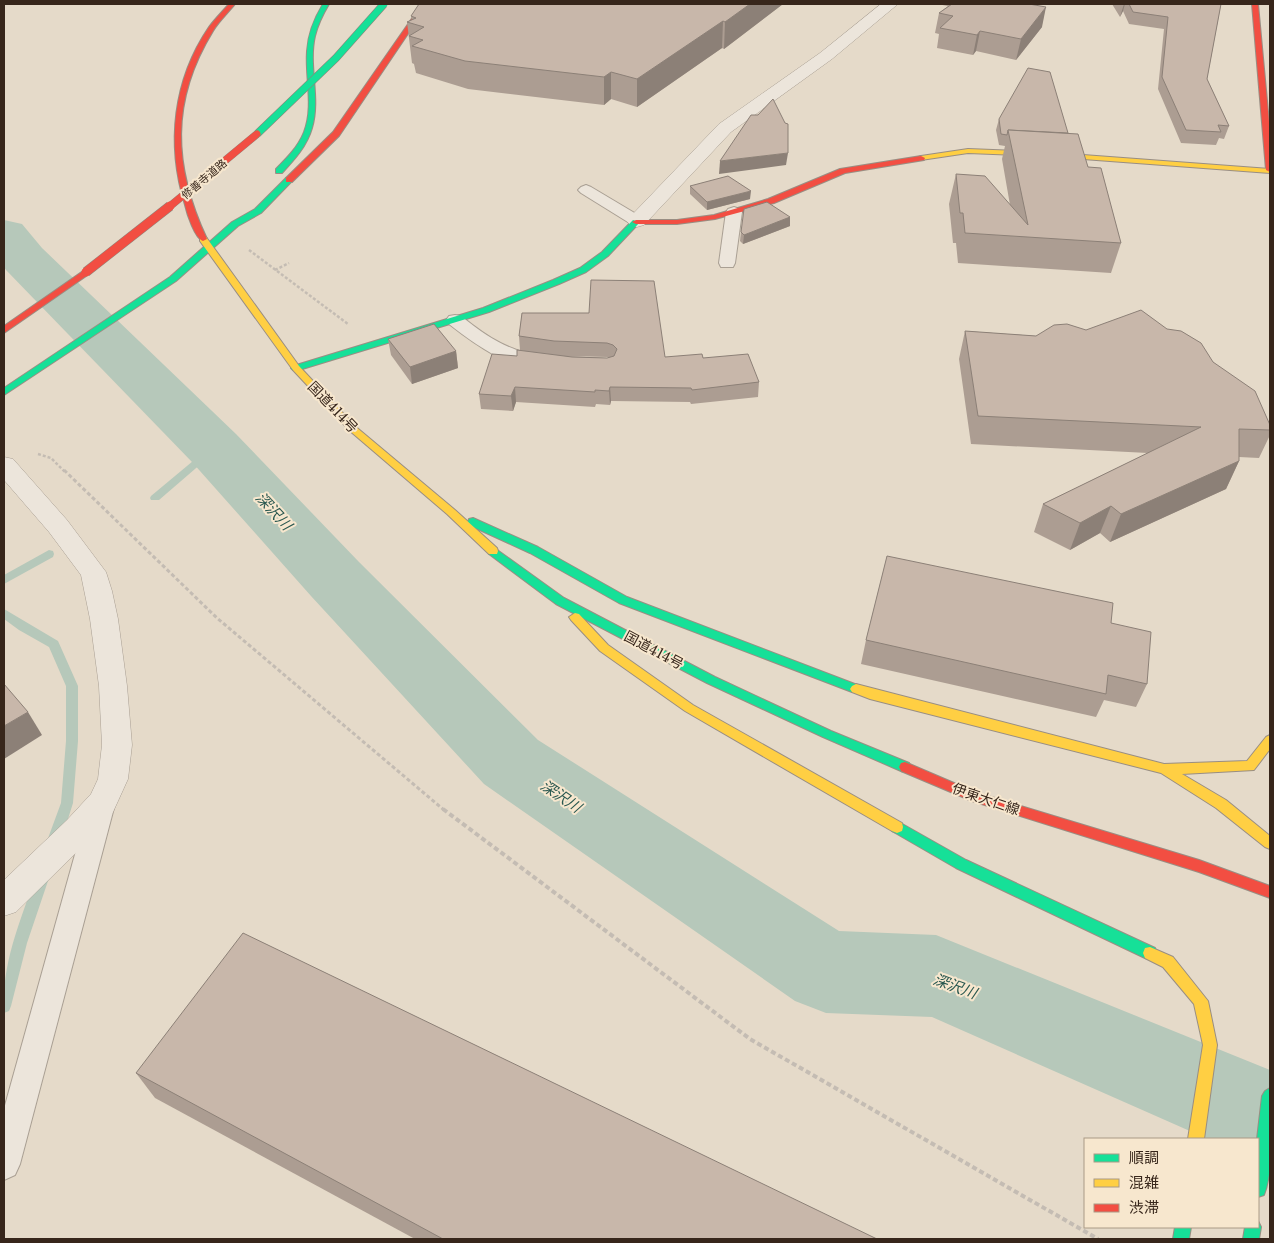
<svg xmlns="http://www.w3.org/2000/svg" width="1274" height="1243" font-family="'Libre Baskerville','Noto Sans JP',serif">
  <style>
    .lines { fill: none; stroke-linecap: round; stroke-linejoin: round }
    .stream { fill: #b6c8ba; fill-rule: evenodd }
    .river { fill: #b6c8ba; fill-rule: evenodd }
    .lane-casing { stroke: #a99f93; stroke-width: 2 }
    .street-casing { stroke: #a99f93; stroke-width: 1 }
    .fast-casing { stroke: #998e83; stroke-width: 2 }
    .slow-casing { stroke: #998e83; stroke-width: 2 }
    .jam-casing { stroke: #998e83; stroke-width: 2 }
    .path-far2 { stroke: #c4bcb3; stroke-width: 2.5; stroke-dasharray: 3 2; stroke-linecap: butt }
    .path-far1 { stroke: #c4bcb3; stroke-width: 3; stroke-dasharray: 4 2.5; stroke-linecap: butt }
    .path { stroke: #c4bcb3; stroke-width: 4; stroke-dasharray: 5 3; stroke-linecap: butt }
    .lane { fill: #ece5db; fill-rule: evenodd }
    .street { fill: #ece5db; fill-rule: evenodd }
    .fast { fill: #16e098; fill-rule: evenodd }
    .slow { fill: #ffcf43; fill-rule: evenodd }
    .jam { fill: #f24e42; fill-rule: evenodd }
    .fast-bridge-casing { stroke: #8f847a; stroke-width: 8; stroke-linecap: butt }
    .jam-bridge-far1-casing { stroke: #8f847a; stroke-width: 8; stroke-linecap: butt }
    .jam-bridge-casing { stroke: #8f847a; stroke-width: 10; stroke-linecap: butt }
    .fast-bridge { stroke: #16e098; stroke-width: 7 }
    .jam-bridge-far1 { stroke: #f24e42; stroke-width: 7 }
    .jam-bridge { stroke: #f24e42; stroke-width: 9 }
    .wall { fill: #ac9d92; fill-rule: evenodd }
    .shaded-wall { fill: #8c8077 }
    .building { fill: #c8b7aa; stroke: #8c8077 }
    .labels { text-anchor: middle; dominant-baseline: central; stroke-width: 4; stroke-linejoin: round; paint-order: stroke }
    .far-street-label { font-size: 11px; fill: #37261b; stroke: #f7e7ce }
    .street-label { font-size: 14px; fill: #37261b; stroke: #f7e7ce }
    .water-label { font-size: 15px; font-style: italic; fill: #2a5850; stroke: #f7e7ce }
  </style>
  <rect width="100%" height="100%" fill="#e5dac9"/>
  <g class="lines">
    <g class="stream">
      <path d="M 214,445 L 219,448 L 217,450 L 159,500 L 151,500 L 150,498 L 151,496 L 211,446 Z"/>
      <path d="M 49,550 L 53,551 L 54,554 L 53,557 L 4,584 L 4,575 Z"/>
      <path d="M 4,609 L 58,641 L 78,686 L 78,741 L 73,803 L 61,841 L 59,845 L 54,847 L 49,845 L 47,841 L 61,803 L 66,741 L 66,686 L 49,647 L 19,630 L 4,619 Z"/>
      <path d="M 42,872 L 47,874 L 49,878 L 27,943 L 11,1006 L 9,1011 L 4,1013 C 1,965 20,922 35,878 L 37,874 Z"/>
    </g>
    <path class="river" d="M 4,220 L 22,224 L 42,248 L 236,434 L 359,562 L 538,740 L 839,931 L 936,935 L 1270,1070 L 1270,1166 L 1258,1161 L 1258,1139 L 1208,1139 L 932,1017 L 826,1013 L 795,1001 L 484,784 L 311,596 L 192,462 L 6,270 L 4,267 Z"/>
    <g class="lane-casing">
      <g id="lane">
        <path d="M 586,185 L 591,187 L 643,218 L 645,221 L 643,224 L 631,224 L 581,193 L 578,190 L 581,187 Z"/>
        <path d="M 734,207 L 740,209 L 742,212 L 735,263 L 733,267 L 721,267 L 719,263 L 726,212 L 728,209 Z"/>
        <path d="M 455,315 L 461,316 C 492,341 507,349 545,358 L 548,362 L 545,366 C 514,374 472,342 449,324 L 446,320 L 449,316 Z"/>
        <path d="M 102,793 L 111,796 L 115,804 L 20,1164 L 15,1175 L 4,1180 L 4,1109 L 89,804 L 93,796 Z"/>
      </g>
    </g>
    <g class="street-casing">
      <g id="street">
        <path d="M 881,4 L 898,4 L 832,59 L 731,132 L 644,225 L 637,227 L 630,225 L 627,221 L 630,217 L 719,124 L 820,53 Z"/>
        <path d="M 4,457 L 13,459 L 67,520 L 106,572 L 112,591 L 118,619 L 127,686 L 132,745 L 128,779 L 113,812 L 89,840 L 16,912 L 4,916 L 4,880 L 67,820 L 91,794 L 98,779 L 102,745 L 99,686 L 90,619 L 81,575 L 49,532 L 4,480 Z"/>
      </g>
    </g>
    <g class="fast-casing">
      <g id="fast">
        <path d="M 323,4 L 329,4 C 323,14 318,24 315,36 C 308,66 321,98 312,128 C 307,146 294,160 282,173 L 276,173 L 276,169 C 287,158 298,147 304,132 C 314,106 305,78 307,51 C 308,33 314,19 323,4 Z"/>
        <path d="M 286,178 L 293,180 L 261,213 L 238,226 L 176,281 L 4,395 L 4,388 L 170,277 L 232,222 L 255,209 Z"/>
        <path d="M 633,220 L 640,222 L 608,256 L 586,272 L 559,284 L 489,312 L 299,370 L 293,370 L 291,368 L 293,366 L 483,308 L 553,280 L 580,268 L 602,252 Z"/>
        <path d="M 473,518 L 538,547 L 627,597 L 860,686 L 862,689 L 860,692 L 852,692 L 619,603 L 530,553 L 469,525 L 468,522 L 469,519 Z"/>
        <path d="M 493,547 L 564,598 L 715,677 L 831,731 L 909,763 L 911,767 L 909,771 L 905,772 L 901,771 L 823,737 L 707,683 L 556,604 L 489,554 L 488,551 L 489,548 Z"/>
        <path d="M 897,821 L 966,860 L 1155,948 L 1157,953 L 1155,958 L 1150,959 L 1145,958 L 956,868 L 892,831 L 891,827 L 892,823 Z"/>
        <path d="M 1270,1088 C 1272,1115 1274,1170 1264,1195 L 1258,1197 L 1257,1139 L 1262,1096 L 1265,1091 Z"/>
        <path d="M 1258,1221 L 1261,1227 L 1259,1239 L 1243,1239 L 1245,1227 L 1258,1227 Z"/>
        <path d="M 1175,1227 L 1191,1227 L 1189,1239 L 1173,1239 Z"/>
      </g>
    </g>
    <g class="slow-casing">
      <g id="slow">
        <path d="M 968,149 L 1043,152 L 1270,169 L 1270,173 L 1043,156 L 968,153 L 921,160 L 917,158 L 921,156 Z"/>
        <path d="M 200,237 L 206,237 L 299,366 L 356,427 L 455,510 L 497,548 L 498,551 L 497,554 L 489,554 L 447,514 L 350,431 L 293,370 L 200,241 Z"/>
        <path d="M 575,613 L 579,614 L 608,645 L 693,705 L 902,823 L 903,827 L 902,831 L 897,833 L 892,831 L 685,711 L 600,651 L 571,620 L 569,617 Z"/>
        <path d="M 856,684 L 1164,764 L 1247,761 L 1266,737 L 1270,735 L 1270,749 L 1254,770 L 1182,774 L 1226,800 L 1270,836 L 1270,849 L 1265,847 L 1216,808 L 1161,773 L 870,699 L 852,692 L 850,689 L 852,686 Z"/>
        <path d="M 1150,947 L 1173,957 L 1208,1001 L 1217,1045 L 1204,1139 L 1188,1139 L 1203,1045 L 1194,1004 L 1163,967 L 1145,958 L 1143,953 L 1145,948 Z"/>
      </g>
    </g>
    <g class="jam-casing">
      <g id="jam">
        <path d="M 229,4 L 235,4 C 228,13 219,21 213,31 C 170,101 173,166 207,239 L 203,241 C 195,238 187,214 185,205 C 166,144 173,80 209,27 C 215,19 222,12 229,4 Z"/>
        <path d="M 422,4 L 428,4 L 339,136 L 292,182 L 286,182 L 286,178 L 333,132 Z"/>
        <path d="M 1252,4 L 1258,4 L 1270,133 L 1270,172 L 1266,170 Z"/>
        <path d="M 921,156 L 925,158 L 924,160 L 845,173 L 774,203 L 715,219 L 677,224 L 636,224 L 632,222 L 636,220 L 677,220 L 714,215 L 768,199 L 840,169 Z"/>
        <path d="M 86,269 L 89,270 L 89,274 L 4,333 L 4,326 Z"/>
        <path d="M 905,762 L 975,792 L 1199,860 L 1270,886 L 1270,898 L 1199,872 L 972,801 L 901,771 L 899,767 L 901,763 Z"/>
      </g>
    </g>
    <g class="path-far2">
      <path d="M 249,250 L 348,324"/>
      <path d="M 275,270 L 289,263"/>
      <path d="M 38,454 L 51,458 L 65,472"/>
    </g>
    <path class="path-far1" d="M 64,470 L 217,618 L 444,810"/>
    <path class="path" d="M 443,809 L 750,1039 L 1098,1239"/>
    <use href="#lane" class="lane"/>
    <use href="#street" class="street"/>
    <use href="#fast" class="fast"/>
    <use href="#slow" class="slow"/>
    <use href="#jam" class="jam"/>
    <g class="fast-bridge-casing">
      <path id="fast-bridge" d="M 257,134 L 336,58 L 384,4"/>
    </g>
    <g class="jam-bridge-far1-casing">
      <path id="jam-bridge-far1" d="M 169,207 L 257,134"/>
    </g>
    <g class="jam-bridge-casing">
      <path id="jam-bridge" d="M 86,272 L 170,206"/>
    </g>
    <use href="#fast-bridge" class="fast-bridge"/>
    <use href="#jam-bridge-far1" class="jam-bridge-far1"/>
    <use href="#jam-bridge" class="jam-bridge"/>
  </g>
  <g class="wall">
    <path d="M 783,4 L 724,49 L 722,48 L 637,107 L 611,99 L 604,105 L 468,89 L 416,73 L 414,64 L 412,63 L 407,22 L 412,20 L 411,16 Z"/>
    <path d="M 937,4 L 1029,4 L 1042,27 L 1016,60 L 976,51 L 973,55 L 937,48 L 939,34 L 935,33 L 939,13 L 948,6 Z"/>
    <path d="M 1112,4 L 1221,4 L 1207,79 L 1229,126 L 1224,139 L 1219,138 L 1216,145 L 1181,143 L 1158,89 L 1164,29 L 1129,24 L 1123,11 L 1120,17 Z"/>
    <path d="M 999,119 L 1068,133 L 1088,167 L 1121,243 L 1111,273 L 958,263 L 956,243 L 953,243 L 949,204 L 956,174 L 1010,205 L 1002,159 L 1005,146 L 999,145 L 996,130 Z"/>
    <path d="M 690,186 L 750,199 L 707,210 L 690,194 Z"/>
    <path d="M 790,217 L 790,226 L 743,244 L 740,241 L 741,232 Z"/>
    <path d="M 522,313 L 665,357 L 703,358 L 759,382 L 758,397 L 691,404 L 690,402 L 611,401 L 610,405 L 596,404 L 595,407 L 516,402 L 513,411 L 481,409 L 479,394 L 517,356 L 520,350 L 519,336 ZM 565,356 L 608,357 L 609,358 L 607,358 Z"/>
    <path d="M 1086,330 L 1213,362 L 1270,425 L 1270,435 L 1259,458 L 1239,457 L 1239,461 L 1226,489 L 1110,542 L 1100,533 L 1070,550 L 1034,532 L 1043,504 L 1148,453 L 971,444 L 959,359 L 965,331 L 1036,336 Z"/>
    <path d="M 388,339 L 456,351 L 458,368 L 412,384 L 391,355 Z"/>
    <path d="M 1111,623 L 1147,684 L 1136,707 L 1104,700 L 1096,717 L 861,664 L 866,640 Z"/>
    <path d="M 136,1073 L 877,1239 L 415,1239 L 155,1098 Z"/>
  </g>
  <g class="shaded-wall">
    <path d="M 750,4 L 783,4 L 724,49 L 725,22 Z"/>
    <path d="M 1124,4 L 1125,4 L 1123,11 L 1120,17 Z"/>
    <path d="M 1046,7 L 1042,27 L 1016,60 L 1021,39 Z"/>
    <path d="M 723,21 L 722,48 L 637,107 L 637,79 Z"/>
    <path d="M 980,31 L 976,51 L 973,55 L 977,35 Z"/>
    <path d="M 611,72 L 611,99 L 604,105 L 604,77 Z"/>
    <path d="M 788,153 L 786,165 L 719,174 L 720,161 Z"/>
    <path d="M 751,191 L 750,199 L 707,210 L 707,202 Z"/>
    <path d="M 790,217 L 790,226 L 743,244 L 744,235 Z"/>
    <path d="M 456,351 L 458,368 L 412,384 L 410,367 Z"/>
    <path d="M 515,387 L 516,402 L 513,411 L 511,396 Z"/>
    <path d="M 610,387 L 611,401 L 610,405 L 609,391 Z"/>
    <path d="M 1239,461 L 1226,489 L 1110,542 L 1121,514 Z"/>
    <path d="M 1111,506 L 1100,533 L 1070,550 L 1080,523 Z"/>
    <path d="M 28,712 L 42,735 L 4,759 L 4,726 Z"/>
  </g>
  <g class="building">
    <path d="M 419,4 L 750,4 L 725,22 L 723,21 L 637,79 L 611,72 L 604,77 L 465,61 L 412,46 L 423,40 L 409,36 L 424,27 L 407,22 L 416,18 L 411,16 Z"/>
    <path d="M 952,4 L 1029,4 L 1046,7 L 1021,39 L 980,31 L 977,35 L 940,28 L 953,16 L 939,13 Z"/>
    <path d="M 1129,4 L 1221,4 L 1207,79 L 1229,126 L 1218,125 L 1221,132 L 1186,130 L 1162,77 L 1168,17 L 1133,12 Z"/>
    <path d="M 1028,68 L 1050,72 L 1068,133 L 1008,130 L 1007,135 L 1001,134 L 999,119 Z"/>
    <path d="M 773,99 L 785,123 L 788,124 L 788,153 L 720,161 L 751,115 L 758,115 Z"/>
    <path d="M 1008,130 L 1078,134 L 1088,167 L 1101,168 L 1121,243 L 965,233 L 963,213 L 960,213 L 956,174 L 985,176 L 1028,225 Z"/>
    <path d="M 728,176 L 751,191 L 707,202 L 690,186 Z"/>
    <path d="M 767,202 L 790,217 L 744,235 L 741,232 L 744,209 Z"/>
    <path d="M 591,280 L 654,281 L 665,357 L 702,354 L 703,358 L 748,354 L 759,382 L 692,390 L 691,388 L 610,387 L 609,391 L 595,390 L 595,392 L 515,387 L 511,396 L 479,394 L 492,354 L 517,356 L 517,350 L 572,357 L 607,358 L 614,356 L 617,349 L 613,345 L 607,343 L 554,341 L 519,336 L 522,313 L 589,313 Z"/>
    <path d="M 1141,310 L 1167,329 L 1181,331 L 1201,343 L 1213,362 L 1255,391 L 1270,425 L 1270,430 L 1239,429 L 1239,461 L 1121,514 L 1111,506 L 1080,523 L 1043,504 L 1201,427 L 978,416 L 965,331 L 1036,336 L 1054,325 L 1067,324 L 1086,330 Z"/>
    <path d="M 434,324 L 456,351 L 410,367 L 388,339 Z"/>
    <path d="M 887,556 L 1113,603 L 1111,623 L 1151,632 L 1147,684 L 1108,675 L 1106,694 L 866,640 Z"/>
    <path d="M 4,684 L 28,712 L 4,726 Z"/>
    <path d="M 243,933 L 877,1239 L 443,1239 L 136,1073 Z"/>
  </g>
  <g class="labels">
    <g class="far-street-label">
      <text transform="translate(204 179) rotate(-40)">修善寺道路</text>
    </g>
    <g class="street-label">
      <text transform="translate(333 407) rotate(46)">国道414号</text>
      <text transform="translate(654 650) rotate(28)">国道414号</text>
      <text transform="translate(986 799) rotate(19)">伊東大仁線</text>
    </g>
    <g class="water-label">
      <text transform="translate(274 511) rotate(47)">深沢川</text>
      <text transform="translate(561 796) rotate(34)">深沢川</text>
      <text transform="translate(955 986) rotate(20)">深沢川</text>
    </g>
  </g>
  <rect width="1274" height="1243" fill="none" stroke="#37261b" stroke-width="10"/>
  <rect x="1084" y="1138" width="175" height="90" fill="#f7e7ce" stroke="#aa9a86"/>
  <rect x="1094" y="1154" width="25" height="8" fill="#16e098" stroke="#aa9a86"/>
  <text x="1129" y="1163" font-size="15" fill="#37261b">順調</text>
  <rect x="1094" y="1179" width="25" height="8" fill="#ffcf43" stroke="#aa9a86"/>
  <text x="1129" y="1188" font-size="15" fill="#37261b">混雑</text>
  <rect x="1094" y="1204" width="25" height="8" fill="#f24e42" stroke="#aa9a86"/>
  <text x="1129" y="1213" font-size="15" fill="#37261b">渋滞</text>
</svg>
